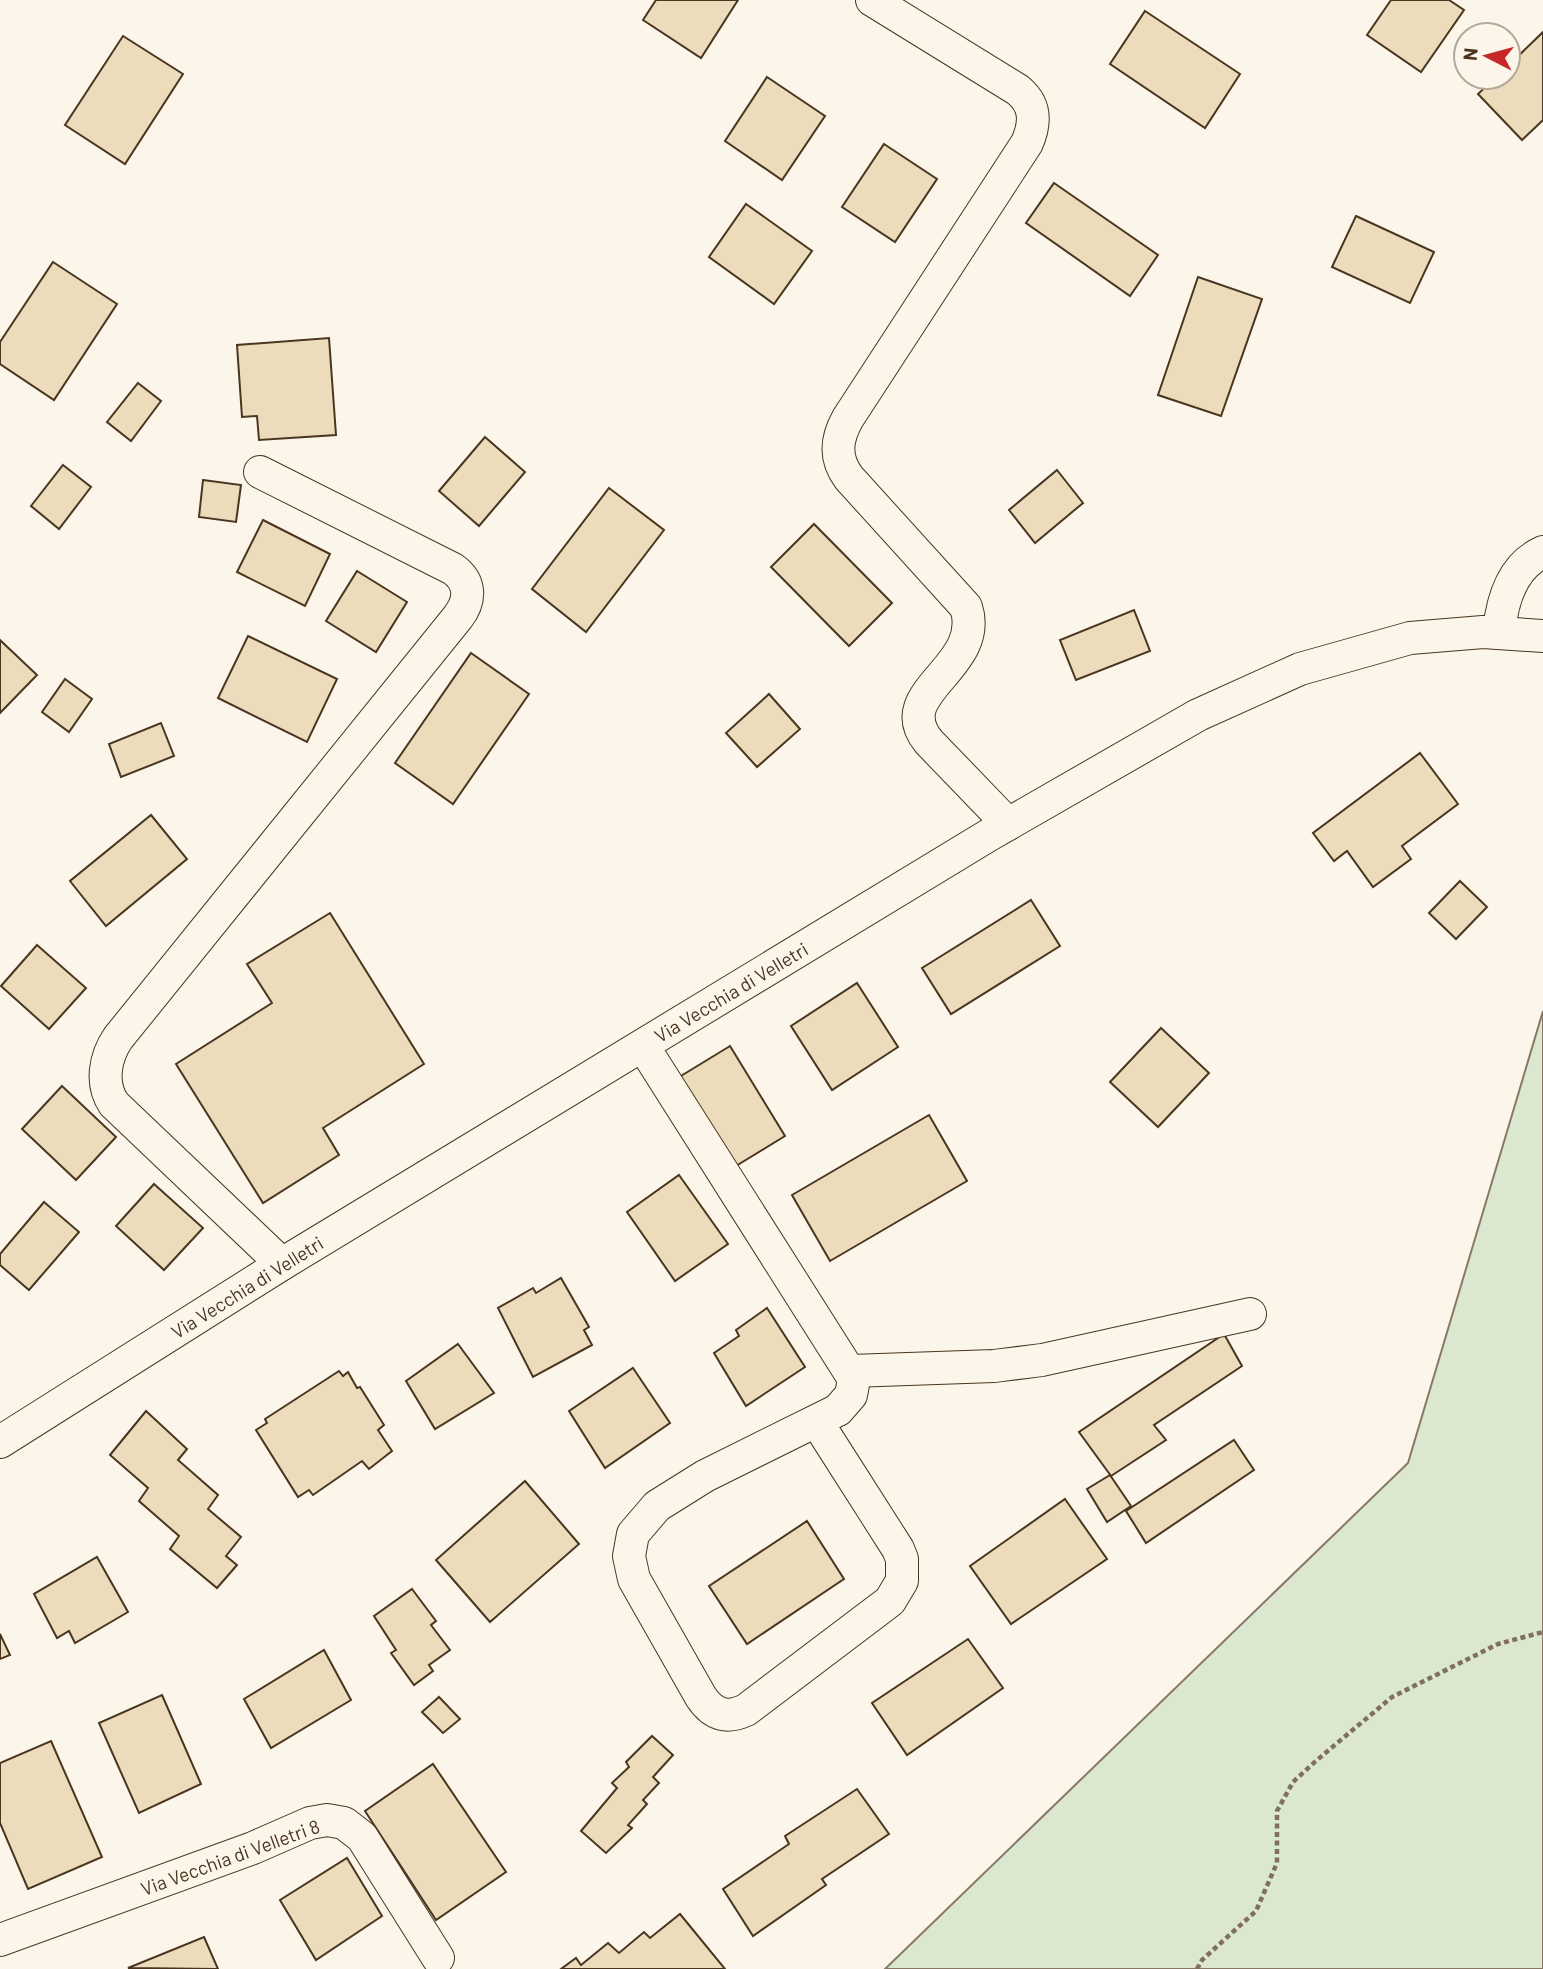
<svg xmlns="http://www.w3.org/2000/svg" width="1543" height="1969" font-family="Barlow,sans-serif">
  <style>
    .green { fill: #dce7d0; stroke: #887966; stroke-width: 2 }
    .building { fill: #ecdcbc; stroke: #4a3520; stroke-width: 2 }
    .lines { fill: none; stroke-linecap: round; stroke-linejoin: round }
    .minor-casing { stroke: #4a3520; stroke-width: 34 }
    .path { stroke: #7f6f5c; stroke-width: 4.5; stroke-dasharray: 5 3.5; stroke-linecap: butt }
    .minor { stroke: #fbf6e9; stroke-width: 32 }
    .labels { text-anchor: middle; dominant-baseline: central; stroke-width: 5; stroke-linejoin: round; paint-order: stroke }
    .street-label { font-size: 19px; fill: #4a3520; stroke: #fbf6e9 }
  </style>
  <rect width="100%" height="100%" fill="#fbf6e9"/>
  <path class="green" d="M 1543,1011 L 1543,1969 L 885,1969 L 1408,1463 Z"/>
  <g class="building">
    <path d="M 656,0 L 738,0 L 701,58 L 643,20 Z"/>
    <path d="M 1391,0 L 1449,0 L 1464,10 L 1421,72 L 1367,35 Z"/>
    <path d="M 1145,11 L 1240,74 L 1205,128 L 1110,64 Z"/>
    <path d="M 1543,32 L 1543,120 L 1522,140 L 1478,94 L 1496,77 L 1508,77 L 1508,66 Z"/>
    <path d="M 123,36 L 183,74 L 125,164 L 65,125 Z"/>
    <path d="M 767,77 L 825,116 L 782,180 L 725,141 Z"/>
    <path d="M 884,144 L 937,179 L 895,242 L 842,207 Z"/>
    <path d="M 1054,183 L 1158,255 L 1130,296 L 1026,223 Z"/>
    <path d="M 746,204 L 812,251 L 774,304 L 709,257 Z"/>
    <path d="M 1356,216 L 1434,252 L 1410,303 L 1332,267 Z"/>
    <path d="M 53,262 L 117,304 L 54,400 L 0,364 L 0,342 Z"/>
    <path d="M 1198,277 L 1262,299 L 1221,416 L 1158,395 Z"/>
    <path d="M 329,338 L 336,435 L 259,440 L 257,416 L 242,417 L 237,345 Z"/>
    <path d="M 138,383 L 161,401 L 131,441 L 107,422 Z"/>
    <path d="M 485,437 L 525,472 L 479,526 L 439,491 Z"/>
    <path d="M 63,465 L 91,487 L 59,529 L 31,506 Z"/>
    <path d="M 1057,470 L 1083,503 L 1035,543 L 1009,510 Z"/>
    <path d="M 203,480 L 241,485 L 236,522 L 199,517 Z"/>
    <path d="M 609,488 L 664,530 L 586,632 L 532,589 Z"/>
    <path d="M 263,520 L 330,554 L 305,606 L 237,572 Z"/>
    <path d="M 814,524 L 892,603 L 849,646 L 771,567 Z"/>
    <path d="M 357,571 L 407,602 L 376,652 L 326,621 Z"/>
    <path d="M 1134,610 L 1150,651 L 1076,680 L 1060,640 Z"/>
    <path d="M 248,636 L 337,679 L 307,742 L 218,698 Z"/>
    <path d="M 0,640 L 37,675 L 0,713 Z"/>
    <path d="M 471,653 L 529,694 L 453,804 L 395,763 Z"/>
    <path d="M 65,679 L 92,699 L 69,732 L 42,712 Z"/>
    <path d="M 769,694 L 800,729 L 757,767 L 726,733 Z"/>
    <path d="M 161,723 L 174,756 L 121,777 L 109,744 Z"/>
    <path d="M 1420,753 L 1458,804 L 1402,846 L 1411,859 L 1373,887 L 1347,851 L 1334,861 L 1313,833 Z"/>
    <path d="M 151,815 L 187,859 L 106,926 L 70,881 Z"/>
    <path d="M 1460,881 L 1487,907 L 1456,939 L 1429,913 Z"/>
    <path d="M 1031,900 L 1060,946 L 951,1014 L 922,968 Z"/>
    <path d="M 330,913 L 424,1064 L 323,1128 L 339,1155 L 263,1203 L 176,1064 L 272,1003 L 247,964 Z"/>
    <path d="M 37,945 L 86,988 L 49,1029 L 1,986 Z"/>
    <path d="M 857,983 L 898,1047 L 832,1090 L 791,1026 Z"/>
    <path d="M 1161,1028 L 1209,1073 L 1158,1127 L 1110,1082 Z"/>
    <path d="M 730,1046 L 785,1136 L 731,1169 L 676,1079 Z"/>
    <path d="M 62,1086 L 116,1137 L 76,1180 L 22,1129 Z"/>
    <path d="M 929,1115 L 967,1181 L 830,1261 L 792,1195 Z"/>
    <path d="M 679,1175 L 728,1244 L 675,1281 L 627,1212 Z"/>
    <path d="M 154,1184 L 203,1228 L 164,1270 L 116,1226 Z"/>
    <path d="M 44,1202 L 79,1232 L 29,1290 L 0,1265 L 0,1254 Z"/>
    <path d="M 561,1278 L 589,1327 L 584,1330 L 592,1345 L 533,1377 L 498,1308 L 533,1288 L 536,1293 Z"/>
    <path d="M 767,1308 L 805,1367 L 746,1406 L 714,1353 L 739,1336 L 736,1330 Z"/>
    <path d="M 1224,1334 L 1242,1366 L 1154,1425 L 1166,1440 L 1111,1476 L 1079,1432 Z"/>
    <path d="M 458,1344 L 494,1393 L 435,1429 L 406,1381 Z"/>
    <path d="M 633,1368 L 670,1423 L 605,1468 L 569,1411 Z"/>
    <path d="M 339,1371 L 343,1376 L 348,1372 L 357,1388 L 360,1387 L 384,1425 L 378,1430 L 392,1451 L 369,1469 L 362,1461 L 313,1495 L 309,1490 L 298,1497 L 256,1430 L 267,1423 L 265,1419 Z"/>
    <path d="M 146,1411 L 187,1449 L 178,1460 L 218,1495 L 208,1509 L 241,1537 L 226,1556 L 237,1565 L 217,1588 L 170,1549 L 179,1536 L 139,1501 L 148,1488 L 110,1455 Z"/>
    <path d="M 1234,1440 L 1254,1470 L 1146,1543 L 1126,1511 Z"/>
    <path d="M 1110,1475 L 1131,1506 L 1107,1522 L 1087,1489 Z"/>
    <path d="M 525,1481 L 579,1544 L 490,1622 L 436,1560 Z"/>
    <path d="M 1065,1499 L 1107,1559 L 1011,1624 L 970,1566 Z"/>
    <path d="M 807,1521 L 844,1579 L 747,1644 L 709,1586 Z"/>
    <path d="M 97,1557 L 128,1612 L 75,1643 L 69,1631 L 57,1638 L 34,1594 Z"/>
    <path d="M 412,1589 L 436,1621 L 431,1625 L 450,1650 L 429,1665 L 433,1671 L 414,1685 L 391,1653 L 396,1650 L 374,1616 Z"/>
    <path d="M 0,1634 L 10,1655 L 0,1659 Z"/>
    <path d="M 968,1639 L 1003,1688 L 907,1755 L 872,1703 Z"/>
    <path d="M 324,1650 L 351,1700 L 271,1748 L 244,1699 Z"/>
    <path d="M 162,1695 L 201,1784 L 139,1813 L 99,1723 Z"/>
    <path d="M 439,1697 L 460,1719 L 443,1733 L 422,1712 Z"/>
    <path d="M 652,1736 L 673,1755 L 653,1777 L 659,1783 L 643,1800 L 647,1804 L 628,1825 L 632,1828 L 606,1853 L 581,1831 L 617,1788 L 612,1783 L 629,1767 L 626,1762 Z"/>
    <path d="M 51,1741 L 102,1857 L 28,1889 L 0,1823 L 0,1763 Z"/>
    <path d="M 433,1764 L 506,1872 L 436,1920 L 365,1811 Z"/>
    <path d="M 857,1789 L 889,1834 L 822,1879 L 826,1885 L 753,1936 L 723,1889 L 789,1844 L 785,1836 Z"/>
    <path d="M 347,1858 L 382,1916 L 316,1960 L 280,1900 Z"/>
    <path d="M 680,1914 L 725,1969 L 561,1969 L 576,1958 L 581,1965 L 608,1943 L 619,1953 L 644,1932 L 650,1938 Z"/>
    <path d="M 204,1937 L 218,1969 L 128,1968 Z"/>
  </g>
  <g class="lines">
    <g class="minor-casing">
      <g id="minor">
        <path d="M 872,0 L 1018,90 C 1036,105 1036,122 1027,143 L 848,418 C 836,439 834,458 849,478 L 966,607 C 986,668 887,692 929,742 L 1008,824"/>
        <path d="M 260,472 L 453,569 C 471,582 471,600 458,617 L 118,1038 C 105,1057 100,1084 114,1104 L 282,1264"/>
        <path d="M 1499,632 C 1502,601 1512,566 1543,552"/>
        <path d="M 643,1046 L 854,1379 L 851,1395 L 838,1410 L 705,1476 L 657,1506 L 633,1534 L 629,1556 L 634,1579 L 701,1697 C 713,1715 727,1719 746,1710 L 890,1601 L 902,1581 L 902,1559 L 898,1549 L 817,1422"/>
        <path d="M 851,1371 L 994,1366 L 1042,1360 L 1250,1314"/>
        <path d="M 0,1442 L 282,1264 L 989,835 L 1198,715 L 1300,669 L 1410,638 L 1483,632 L 1543,636"/>
        <path d="M 0,1940 L 253,1848 L 310,1823 L 327,1820 L 344,1823 L 362,1837 L 438,1958"/>
      </g>
    </g>
    <path class="path" d="M 1197,1969 L 1202,1960 L 1256,1911 L 1277,1863 L 1277,1811 L 1293,1782 L 1317,1760 L 1392,1697 L 1498,1644 L 1543,1632"/>
    <use href="#minor" class="minor"/>
  </g>
  <g class="labels">
    <g class="street-label">
      <text transform="translate(731 992) rotate(-31)">Via Vecchia di Velletri</text>
      <text transform="translate(247 1287) rotate(-32)">Via Vecchia di Velletri</text>
      <text transform="translate(230 1857) rotate(-20)">Via Vecchia di Velletri 8</text>
    </g>
  </g>
  <g transform="translate(1487 56) rotate(276)"><circle r="33" fill="#fbf6e9" stroke="#b4a999" stroke-width="2"/>
  <path d="M0-5L12 26L0 18L-12 26Z" fill="#c62828"/>
  <text y="-10" font-size="19" font-weight="bold" text-anchor="middle" fill="#4a3520">N</text>
  </g>
</svg>
